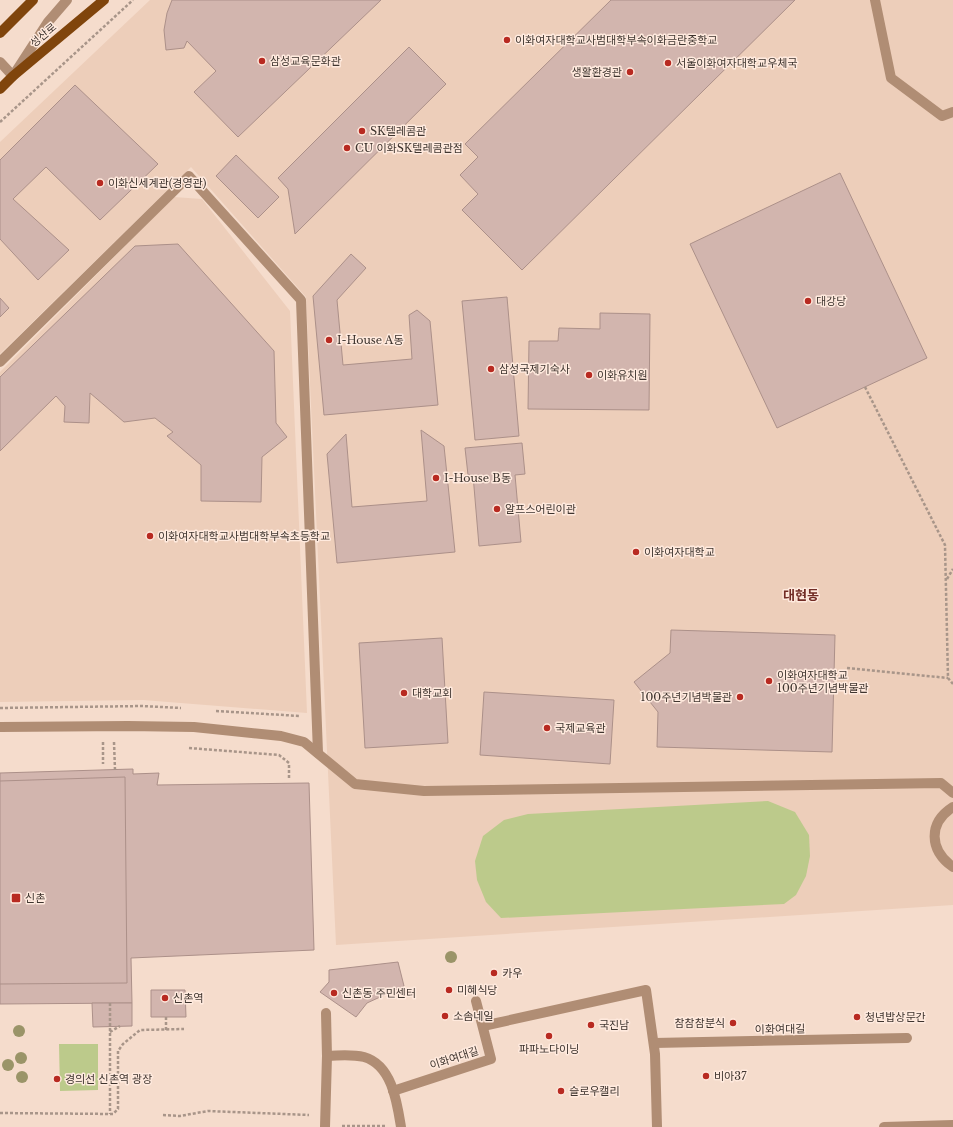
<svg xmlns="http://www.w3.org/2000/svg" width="953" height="1127" font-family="'Libre Baskerville','Noto Sans KR',serif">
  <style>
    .built { fill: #edceba }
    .green { fill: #bcca8b }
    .building { fill: #d2b5ae; stroke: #ac9089 }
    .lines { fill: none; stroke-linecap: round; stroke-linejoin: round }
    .path { stroke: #a89589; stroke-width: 2.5; stroke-dasharray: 3 2; stroke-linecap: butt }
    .minor { stroke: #b08d74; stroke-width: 10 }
    .major { stroke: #80450c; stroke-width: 10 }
    .tree { fill: #9a9468 }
    .poi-dot { fill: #b82a21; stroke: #ffeade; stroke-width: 1.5 }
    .labels { text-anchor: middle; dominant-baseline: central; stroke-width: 3; stroke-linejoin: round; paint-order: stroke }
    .street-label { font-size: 11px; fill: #3f352f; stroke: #ffeade }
    .poi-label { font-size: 11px; fill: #3f352f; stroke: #ffeade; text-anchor: start }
    .quarter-label { font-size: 13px; font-weight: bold; fill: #722c25; stroke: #ffeade }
  </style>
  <rect width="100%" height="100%" fill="#f5dccc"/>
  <g class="built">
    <path d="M 150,0 L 953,0 L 953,905 L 336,945 L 306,297 L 191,167 L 0,354 L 0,142 Z"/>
    <path d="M 174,197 L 202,199 L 290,311 L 307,713 L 143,700 L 0,702 L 0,372 Z"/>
  </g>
  <g class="green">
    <path d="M 768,801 L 795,812 L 809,835 L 810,856 L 806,876 L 796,895 L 784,904 L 501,918 L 486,902 L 477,880 L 475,861 L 483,836 L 504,820 L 528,814 Z"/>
    <path d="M 59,1044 L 98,1044 L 98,1090 L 60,1091 Z"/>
  </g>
  <g class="building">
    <path d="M 172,0 L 381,0 L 238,137 L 194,92 L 216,71 L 187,41 L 184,48 L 166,50 L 164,30 L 167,13 Z"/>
    <path d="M 611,0 L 795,0 L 522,270 L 462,210 L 478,194 L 460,175 L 478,157 L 465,144 Z"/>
    <path d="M 409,47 L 446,84 L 295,234 L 288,189 L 278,178 Z"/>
    <path d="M 75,85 L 158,164 L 100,220 L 46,167 L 13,199 L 69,250 L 38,280 L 0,239 L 0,160 Z"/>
    <path d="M 236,155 L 279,197 L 258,218 L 216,176 Z"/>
    <path d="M 840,173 L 927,358 L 777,428 L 690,244 Z"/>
    <path d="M 178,244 L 274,351 L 276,423 L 287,437 L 262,457 L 261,502 L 201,501 L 201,465 L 167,436 L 173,432 L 155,418 L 124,422 L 90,393 L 89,423 L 64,422 L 65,406 L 56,396 L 0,451 L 0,377 L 135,246 Z"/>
    <path d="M 351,254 L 366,268 L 337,300 L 343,365 L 412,359 L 409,315 L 417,310 L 430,321 L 438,405 L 324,415 L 313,296 Z"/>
    <path d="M 507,297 L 519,436 L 475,440 L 462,301 Z"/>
    <path d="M 0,298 L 9,308 L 0,317 Z"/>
    <path d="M 600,313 L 650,314 L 649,410 L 528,409 L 529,341 L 558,341 L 559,328 L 600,329 Z"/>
    <path d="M 421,430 L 444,446 L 455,552 L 337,563 L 327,454 L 346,434 L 352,507 L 427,501 Z"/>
    <path d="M 522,443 L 525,474 L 515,475 L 521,542 L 479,546 L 473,475 L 468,475 L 465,448 Z"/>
    <path d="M 671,630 L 835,635 L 832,752 L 657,747 L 658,712 L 634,682 L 670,653 Z"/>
    <path d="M 442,638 L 448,743 L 365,748 L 359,643 Z"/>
    <path d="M 484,692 L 614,700 L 610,764 L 480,755 Z"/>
    <path d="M 133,769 L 133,774 L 159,773 L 157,785 L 309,783 L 314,950 L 131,958 L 132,1003 L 0,1004 L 0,773 Z"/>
    <path d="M 125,777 L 127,983 L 0,984 L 0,781 Z"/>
    <path d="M 398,962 L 404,986 L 367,1003 L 356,1017 L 320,992 L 329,982 L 329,970 Z"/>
    <path d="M 151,990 L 185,990 L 186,1017 L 151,1017 Z"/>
    <path d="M 92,1003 L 132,1003 L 132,1026 L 93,1027 Z"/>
  </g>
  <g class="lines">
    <g class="path">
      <path d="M 0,122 L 133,0"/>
      <path d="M 865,387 L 945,545 L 948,678 L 953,684"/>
      <path d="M 947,579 L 953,569"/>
      <path d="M 847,668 L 948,678"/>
      <path d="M 0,708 L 142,706 L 181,708"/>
      <path d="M 216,711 L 300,716"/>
      <path d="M 103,742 L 103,764"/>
      <path d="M 114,742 L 115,770"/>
      <path d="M 189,748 L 279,755 L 289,763 L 289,778"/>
      <path d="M 110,1003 L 110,1114"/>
      <path d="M 166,1030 L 166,1017"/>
      <path d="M 110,1032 L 120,1026"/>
      <path d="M 0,1113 L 113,1114 L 118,1109 L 118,1051 L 123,1044 L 140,1030 L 184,1029"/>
      <path d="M 163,1115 L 180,1116 L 208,1111 L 309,1115"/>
      <path d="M 342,1126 L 385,1126"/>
    </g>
    <g class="minor">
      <path d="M 875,0 L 891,78 L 942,116 L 953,112"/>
      <path d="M 0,62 L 13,76 L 48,22 L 67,0"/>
      <path d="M 0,362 L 189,176 L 301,300 L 318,753"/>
      <path d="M 0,727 L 128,726 L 194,727 L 281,736 L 304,742 L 355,784 L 424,791 L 941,783 L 953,793"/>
      <path d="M 953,807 C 928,823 929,850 953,867"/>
      <path d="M 483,1026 L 646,990 L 655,1054 L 657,1127"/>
      <path d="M 654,1043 L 907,1038"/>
      <path d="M 327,1056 C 339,1055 352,1054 364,1057 C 392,1065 397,1102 401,1127"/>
      <path d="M 393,1091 L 491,1059 L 476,1001"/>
      <path d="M 325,1127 L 327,1056 L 326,1013"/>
      <path d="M 884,1127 L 953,1125"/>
    </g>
    <g class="major">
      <path d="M 0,33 L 33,0"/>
      <path d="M 0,89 L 13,76 L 104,0"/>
    </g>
  </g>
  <g class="tree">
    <circle cx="451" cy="957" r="6"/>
    <circle cx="19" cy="1031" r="6"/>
    <circle cx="21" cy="1058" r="6"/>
    <circle cx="8" cy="1065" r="6"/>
    <circle cx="22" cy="1077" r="6"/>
  </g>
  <g class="poi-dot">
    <circle cx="507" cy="40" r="4"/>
    <circle cx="262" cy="61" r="4"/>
    <circle cx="668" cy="63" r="4"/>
    <circle cx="630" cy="72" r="4"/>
    <circle cx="362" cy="131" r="4"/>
    <circle cx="347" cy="148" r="4"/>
    <circle cx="100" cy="183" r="4"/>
    <circle cx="808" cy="301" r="4"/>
    <circle cx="329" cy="340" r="4"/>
    <circle cx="491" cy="369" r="4"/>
    <circle cx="589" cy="375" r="4"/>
    <circle cx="436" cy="478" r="4"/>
    <circle cx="497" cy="509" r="4"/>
    <circle cx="150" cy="536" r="4"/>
    <circle cx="636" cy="552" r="4"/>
    <circle cx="769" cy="681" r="4"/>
    <circle cx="404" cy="693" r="4"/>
    <circle cx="740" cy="697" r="4"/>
    <circle cx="547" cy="728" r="4"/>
    <rect x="11" y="893" width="10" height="10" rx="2"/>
    <circle cx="494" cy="973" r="4"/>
    <circle cx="449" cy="990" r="4"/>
    <circle cx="334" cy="993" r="4"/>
    <circle cx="165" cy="998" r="4"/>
    <circle cx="445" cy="1016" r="4"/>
    <circle cx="857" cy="1017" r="4"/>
    <circle cx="733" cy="1023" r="4"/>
    <circle cx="591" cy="1025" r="4"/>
    <circle cx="549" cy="1036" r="4"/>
    <circle cx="706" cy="1076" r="4"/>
    <circle cx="57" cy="1079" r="4"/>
    <circle cx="561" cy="1091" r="4"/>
  </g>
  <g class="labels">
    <g class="street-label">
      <text transform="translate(43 35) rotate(-40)">성산로</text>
      <text transform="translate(780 1029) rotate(-1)">이화여대길</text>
      <text transform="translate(454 1058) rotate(-18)">이화여대길</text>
    </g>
    <g class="poi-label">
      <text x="515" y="40">이화여자대학교사범대학부속이화금란중학교</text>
      <text x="270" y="61">삼성교육문화관</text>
      <text x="676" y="63">서울이화여자대학교우체국</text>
      <text x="622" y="72" text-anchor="end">생활환경관</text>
      <text x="370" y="131">SK텔레콤관</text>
      <text x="355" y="148">CU 이화SK텔레콤관점</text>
      <text x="108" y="183">이화신세계관(경영관)</text>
      <text x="816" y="301">대강당</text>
      <text x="337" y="340">I-House A동</text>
      <text x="499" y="369">삼성국제기숙사</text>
      <text x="597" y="375">이화유치원</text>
      <text x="444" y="478">I-House B동</text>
      <text x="505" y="509">알프스어린이관</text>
      <text x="158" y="536">이화여자대학교사범대학부속초등학교</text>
      <text x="644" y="552">이화여자대학교</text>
      <text x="777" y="675">이화여자대학교<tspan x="777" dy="13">100주년기념박물관</tspan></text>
      <text x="412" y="693">대학교회</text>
      <text x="732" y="697" text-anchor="end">100주년기념박물관</text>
      <text x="555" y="728">국제교육관</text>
      <text x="25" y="898">신촌</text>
      <text x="502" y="973">카우</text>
      <text x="457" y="990">미혜식당</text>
      <text x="342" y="993">신촌동 주민센터</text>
      <text x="173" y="998">신촌역</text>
      <text x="453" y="1016">소솜네일</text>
      <text x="865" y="1017">청년밥상문간</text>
      <text x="725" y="1023" text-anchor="end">참참참분식</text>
      <text x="599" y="1025">국진남</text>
      <text x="549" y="1049" text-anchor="middle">파파노다이닝</text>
      <text x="714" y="1076">비아37</text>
      <text x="65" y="1079">경의선 신촌역 광장</text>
      <text x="569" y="1091">슬로우캘리</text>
    </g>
    <g class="quarter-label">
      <text x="801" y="595">대현동</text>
    </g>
  </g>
</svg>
